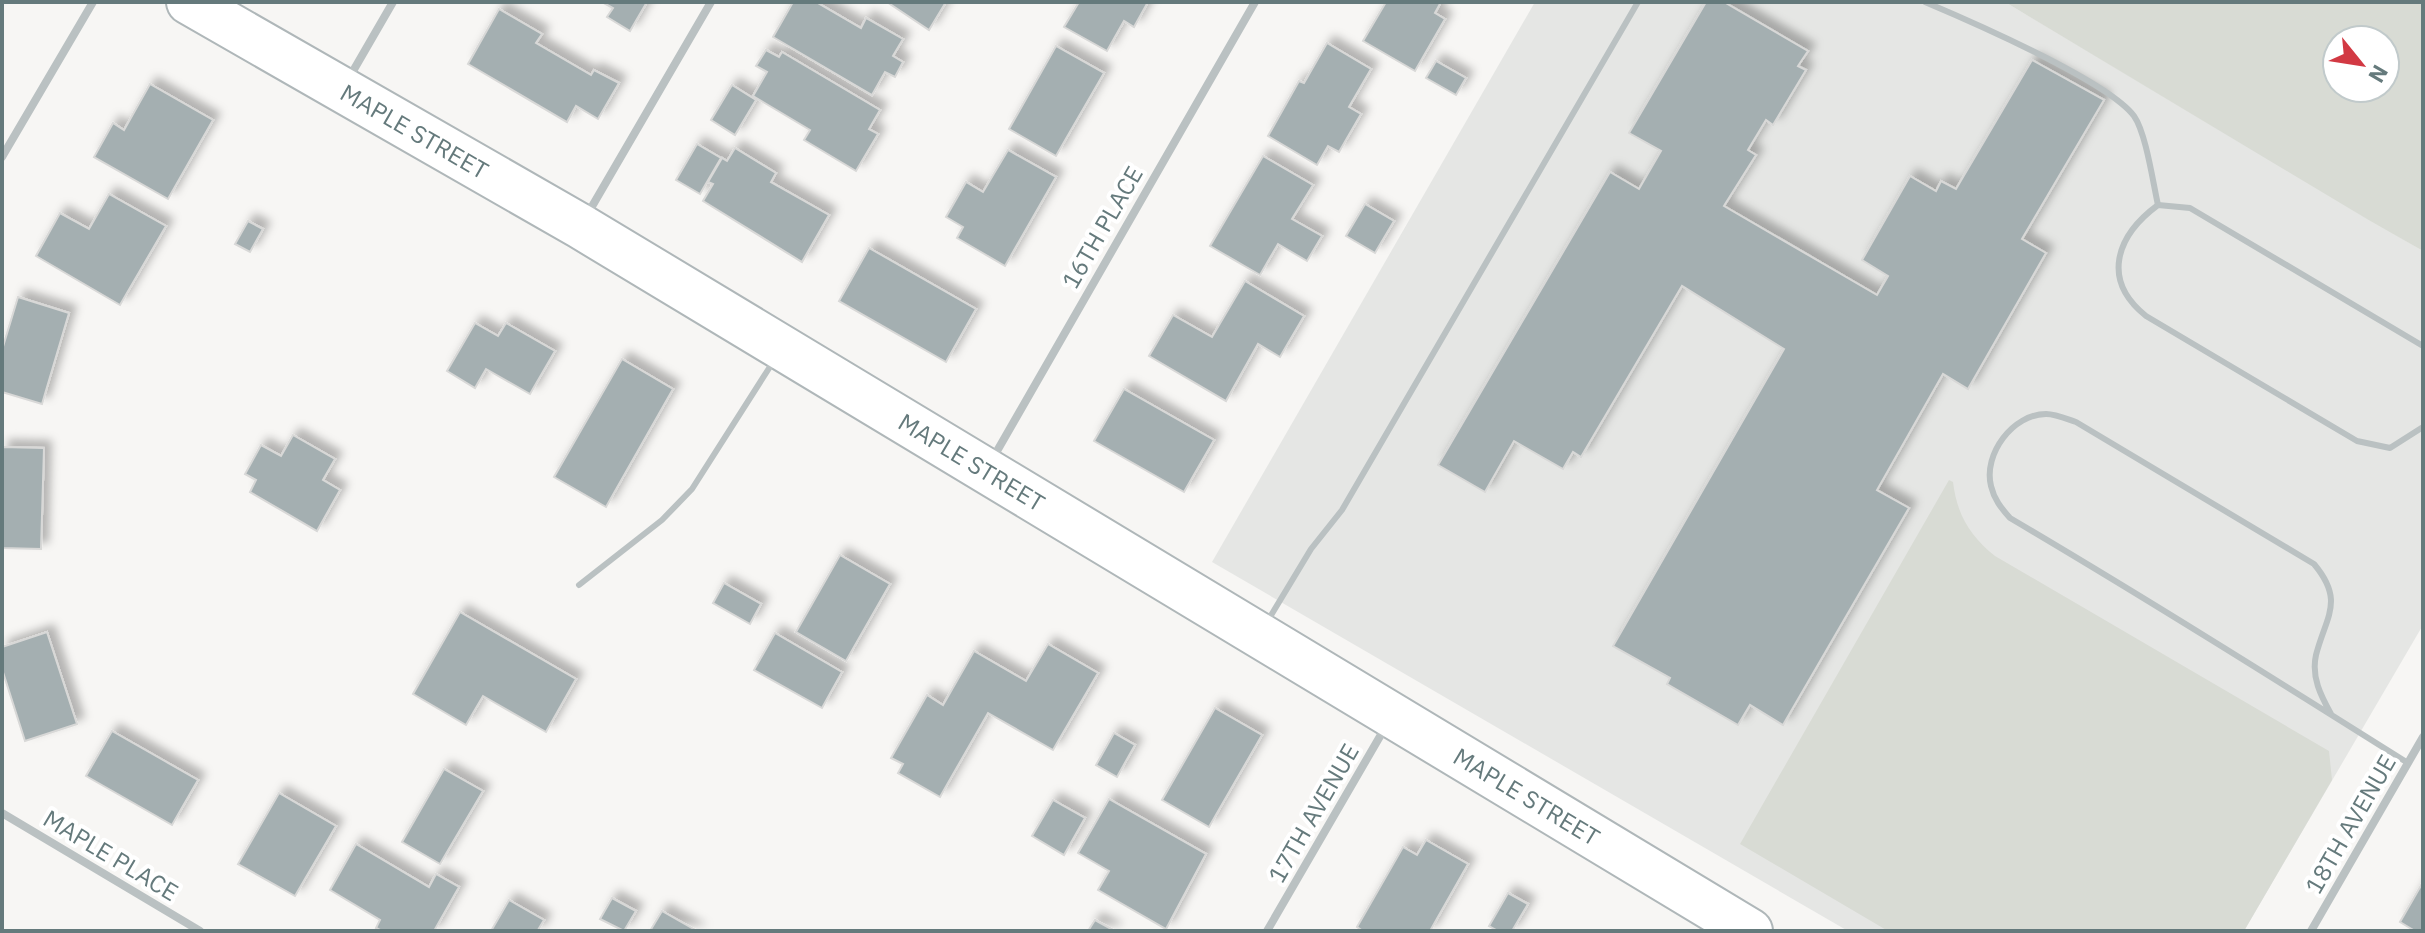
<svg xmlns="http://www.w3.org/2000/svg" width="2425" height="933" font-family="'IBM Plex Sans',sans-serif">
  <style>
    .built { fill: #e5e6e4 }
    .green { fill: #d8dbd4; fill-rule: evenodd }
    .building { fill: #a4afb1; stroke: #d8d8d7; stroke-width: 2; filter: url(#shadow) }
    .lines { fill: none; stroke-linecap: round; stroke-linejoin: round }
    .secondary-casing { stroke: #afb7b9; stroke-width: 48 }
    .lane { stroke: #bac1c2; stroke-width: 6 }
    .street { stroke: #bac1c2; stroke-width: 8 }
    .secondary { stroke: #fff; stroke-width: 44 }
    .labels { text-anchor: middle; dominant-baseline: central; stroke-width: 8; stroke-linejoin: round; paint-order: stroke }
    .street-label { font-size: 24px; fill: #657a7c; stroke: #fff }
  </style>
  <defs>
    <filter id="shadow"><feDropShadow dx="7" dy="-7" stdDeviation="4" flood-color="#0004"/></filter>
  </defs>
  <rect width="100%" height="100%" fill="#f7f6f4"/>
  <path class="built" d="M 1535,2 L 2005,2 L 2423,251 L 2423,625 L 2244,931 L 1848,931 L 1212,562 Z"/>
  <g class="green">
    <path d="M 2005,2 L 2423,2 L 2423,251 L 2367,219 ZM 2337,40 L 2385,40 L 2385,88 L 2337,88 Z"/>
    <path d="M 1949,480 L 1953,482 C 1957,515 1970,536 1995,556 L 2329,751 L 2332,780 L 2244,931 L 1888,931 L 1740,844 Z"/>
  </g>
  <g class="building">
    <path d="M 602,2 L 647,2 L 630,31 L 607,17 L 613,8 Z"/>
    <path d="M 793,2 L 816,2 L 861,28 L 866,18 L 903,39 L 893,56 L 903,62 L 895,77 L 885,72 L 872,95 L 773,37 Z"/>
    <path d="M 887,2 L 946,2 L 929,30 Z"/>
    <path d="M 1079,2 L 1148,2 L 1134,27 L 1124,21 L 1107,51 L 1064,27 Z"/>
    <path d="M 1386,2 L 1441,2 L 1435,13 L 1445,19 L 1415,71 L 1363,41 Z"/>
    <path d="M 1706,2 L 1724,2 L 1808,51 L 1798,66 L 1806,70 L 1773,125 L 1766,120 L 1748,150 L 1756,155 L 1724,206 L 1877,295 L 1888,276 L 1862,260 L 1910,176 L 1936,191 L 1941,181 L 1956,189 L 2032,60 L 2104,100 L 2022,239 L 2046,253 L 1968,389 L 1943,374 L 1877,490 L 1909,508 L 1783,725 L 1750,705 L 1738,725 L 1667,684 L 1670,678 L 1613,646 L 1784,349 L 1682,286 L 1581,457 L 1573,452 L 1563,469 L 1514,441 L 1485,492 L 1438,465 L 1610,172 L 1639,189 L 1661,151 L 1629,133 Z"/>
    <path d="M 499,9 L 542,34 L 536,43 L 591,75 L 594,70 L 619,83 L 598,119 L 576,106 L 567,122 L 468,64 Z"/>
    <path d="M 1327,43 L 1371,69 L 1349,107 L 1361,114 L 1339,152 L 1328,146 L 1317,165 L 1268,136 L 1299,81 L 1304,83 Z"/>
    <path d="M 1056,46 L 1104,73 L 1056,156 L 1009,129 Z"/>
    <path d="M 766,50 L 779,57 L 782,52 L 880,110 L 869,129 L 878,134 L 856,171 L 804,140 L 810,130 L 753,96 L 767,72 L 756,66 Z"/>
    <path d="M 1436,61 L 1466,78 L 1456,95 L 1426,78 Z"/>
    <path d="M 150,84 L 213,120 L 168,199 L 94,157 L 113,123 L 124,130 Z"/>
    <path d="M 732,85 L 756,100 L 735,135 L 711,120 Z"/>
    <path d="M 697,144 L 721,158 L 700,194 L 676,180 Z"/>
    <path d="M 735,148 L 776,173 L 771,182 L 829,215 L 802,262 L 703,201 L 713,184 L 708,182 L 722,158 L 727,161 Z"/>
    <path d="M 1008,150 L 1056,177 L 1005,266 L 957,238 L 963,227 L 946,217 L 966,182 L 983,192 Z"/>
    <path d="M 1263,156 L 1313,185 L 1292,219 L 1322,236 L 1307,261 L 1278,244 L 1260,275 L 1210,246 Z"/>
    <path d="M 109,194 L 166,226 L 120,305 L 36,256 L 60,213 L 89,229 Z"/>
    <path d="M 1365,204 L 1394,221 L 1375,253 L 1346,236 Z"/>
    <path d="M 248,221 L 263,229 L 250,252 L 235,244 Z"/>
    <path d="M 869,248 L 976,309 L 946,362 L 839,301 Z"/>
    <path d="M 1245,281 L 1304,316 L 1280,357 L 1258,344 L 1226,401 L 1149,356 L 1173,315 L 1212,337 Z"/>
    <path d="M 18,297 L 69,313 L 42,404 L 2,392 L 2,350 Z"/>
    <path d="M 475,323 L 498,336 L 506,323 L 555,351 L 530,394 L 486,369 L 475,388 L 447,371 Z"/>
    <path d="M 622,359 L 673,389 L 606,507 L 554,477 Z"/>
    <path d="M 1124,389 L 1214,440 L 1184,492 L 1094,441 Z"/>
    <path d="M 293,435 L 335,459 L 323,480 L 340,490 L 317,531 L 250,492 L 256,480 L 245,474 L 261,445 L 281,456 Z"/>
    <path d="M 2,447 L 44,448 L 41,549 L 2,548 Z"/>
    <path d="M 840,555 L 890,584 L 846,661 L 796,632 Z"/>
    <path d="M 724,583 L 761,604 L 750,624 L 713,603 Z"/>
    <path d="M 460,612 L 576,679 L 546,732 L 483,696 L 466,725 L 413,694 Z"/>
    <path d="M 47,632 L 77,724 L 25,741 L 2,669 L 2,647 Z"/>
    <path d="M 775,633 L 842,672 L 822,708 L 754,670 Z"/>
    <path d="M 1048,644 L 1098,673 L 1053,750 L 988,713 L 940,797 L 898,773 L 903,764 L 891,758 L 927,695 L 943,705 L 974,651 L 1026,681 Z"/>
    <path d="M 1215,708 L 1262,735 L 1209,827 L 1162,800 Z"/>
    <path d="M 112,731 L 198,780 L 172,825 L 86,776 Z"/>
    <path d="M 1114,733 L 1135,745 L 1117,777 L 1096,765 Z"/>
    <path d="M 444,769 L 483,791 L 440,864 L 402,842 Z"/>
    <path d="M 279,793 L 336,826 L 295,896 L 238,864 Z"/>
    <path d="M 1109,799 L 1206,854 L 1166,929 L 1098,890 L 1109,871 L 1078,853 Z"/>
    <path d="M 1053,800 L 1085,818 L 1064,855 L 1032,836 Z"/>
    <path d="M 1426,840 L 1468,864 L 1430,931 L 1363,931 L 1357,927 L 1403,847 L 1417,855 Z"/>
    <path d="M 356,844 L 429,887 L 436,874 L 459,887 L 434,931 L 382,931 L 376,928 L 380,920 L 330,890 Z"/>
    <path d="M 2423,882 L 2423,931 L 2415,931 L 2400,922 Z"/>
    <path d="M 1508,893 L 1528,904 L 1512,931 L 1498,931 L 1489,926 Z"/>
    <path d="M 612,898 L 636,911 L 624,931 L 600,919 Z"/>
    <path d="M 509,900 L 544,920 L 538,930 L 541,931 L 491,931 Z"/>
    <path d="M 662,911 L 697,931 L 650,931 Z"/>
    <path d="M 1095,920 L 1115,931 L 1088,931 Z"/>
  </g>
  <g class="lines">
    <g class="secondary-casing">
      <g id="secondary">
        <path id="s1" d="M 189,2 L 580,226 L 1750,931"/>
      </g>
    </g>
    <g class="lane">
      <path d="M 1925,2 C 1970,21 2108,81 2134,116 C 2146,133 2153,183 2158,205"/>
      <path d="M 2423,346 L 2190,208 L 2158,205 C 2116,236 2101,280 2146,316 L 2357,441 L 2390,448 L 2423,427"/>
      <path d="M 579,585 L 662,520 L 692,489 L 773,362"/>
      <path d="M 1267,622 L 1311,549 L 1342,510 L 1638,2"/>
      <path d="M 2331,714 C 2321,696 2311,677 2316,655 C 2326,616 2345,601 2314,564 L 2076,422 C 2067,419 2056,414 2046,414 C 2013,414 1983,454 1991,486 C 1994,499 2001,508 2010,518 C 2144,597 2276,680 2408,763"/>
    </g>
    <g class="street">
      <path d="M 349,78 L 393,2"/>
      <path d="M 2,157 L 93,2"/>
      <path d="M 587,215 L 711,2"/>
      <path d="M 993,458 L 1255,2"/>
      <path d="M 2,813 L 200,931"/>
      <path d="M 1267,931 L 1386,726"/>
      <path d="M 2311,931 L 2423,737"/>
    </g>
    <use href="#secondary" class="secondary"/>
  </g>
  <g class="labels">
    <g class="street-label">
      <text stroke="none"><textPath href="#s1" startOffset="260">MAPLE STREET</textPath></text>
      <text transform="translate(1102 227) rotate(-60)">16TH PLACE</text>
      <text stroke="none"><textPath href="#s1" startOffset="908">MAPLE STREET</textPath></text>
      <text stroke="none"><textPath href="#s1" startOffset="1556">MAPLE STREET</textPath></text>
      <text transform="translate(1313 813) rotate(-60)">17TH AVENUE</text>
      <text transform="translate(2350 824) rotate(-60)">18TH AVENUE</text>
      <text transform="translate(111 855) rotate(31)">MAPLE PLACE</text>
    </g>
  </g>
  <rect width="2425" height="933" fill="none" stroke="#657a7c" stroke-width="8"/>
  <g transform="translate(2361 64) rotate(120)"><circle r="38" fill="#ffffff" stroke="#c1cacb" stroke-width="2"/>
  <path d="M0-6L14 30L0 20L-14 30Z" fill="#d23943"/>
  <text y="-12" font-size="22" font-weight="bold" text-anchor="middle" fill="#657a7c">N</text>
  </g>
</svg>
